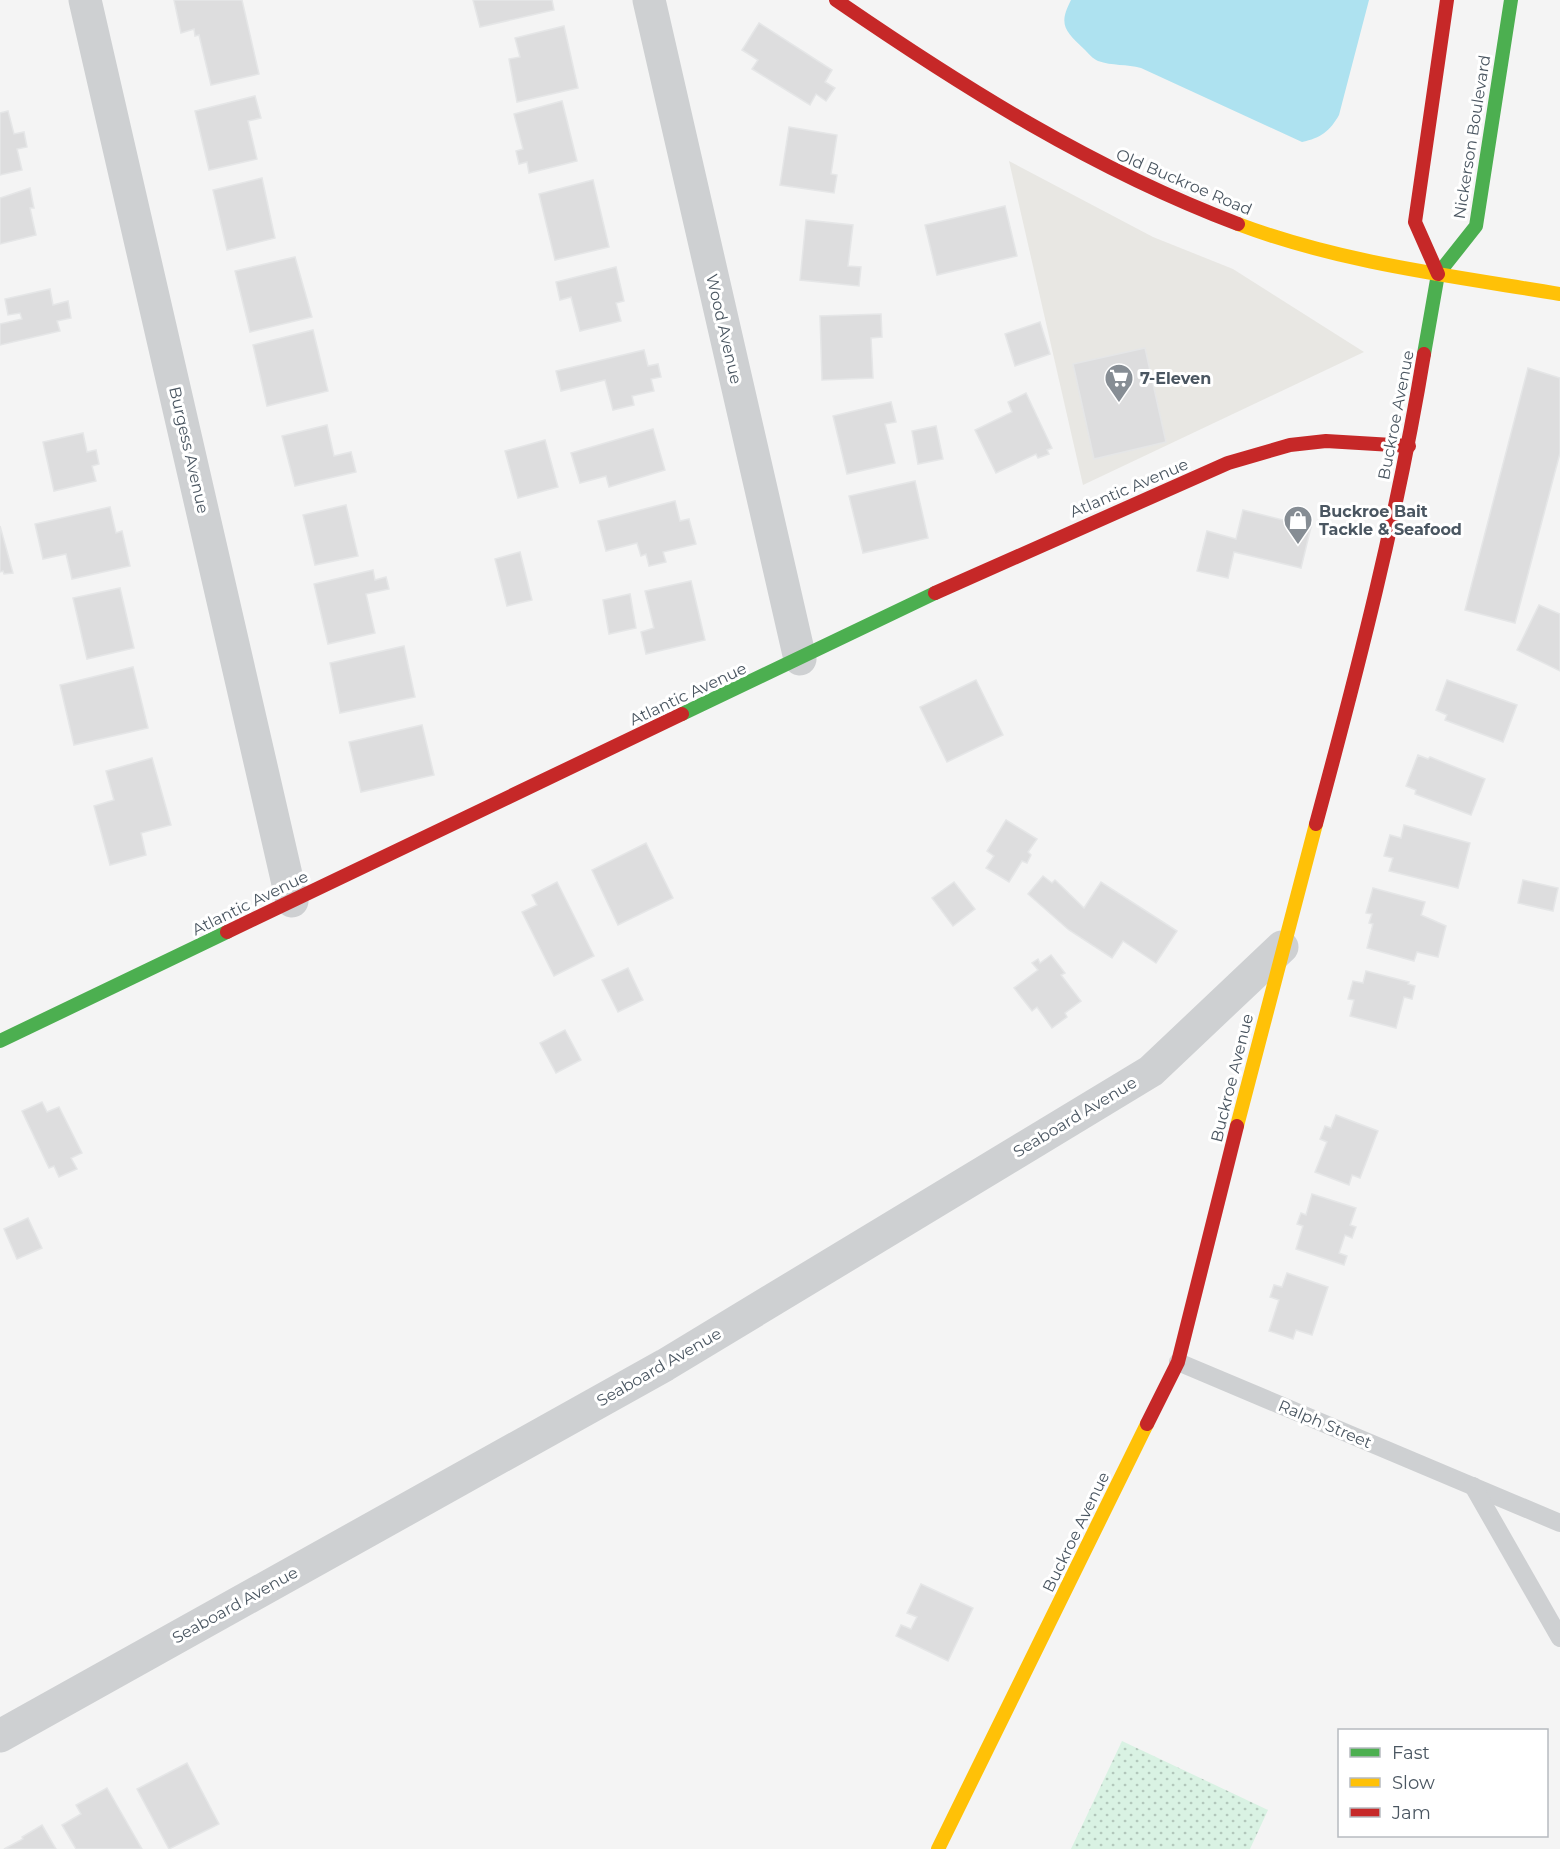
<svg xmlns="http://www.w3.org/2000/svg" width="1560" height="1849" font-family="Montserrat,sans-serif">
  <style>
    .commercial { fill: #e8e7e3 }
    .grass { fill: url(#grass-dots) }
    .water { fill: #aee2f0 }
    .building { fill: #ddddde; stroke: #e5e6e7; stroke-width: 1.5 }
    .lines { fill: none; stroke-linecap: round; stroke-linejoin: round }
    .lane { stroke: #ced0d2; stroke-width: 18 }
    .street { stroke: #ced0d2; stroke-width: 33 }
    .fast { stroke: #4caf50; stroke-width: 14 }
    .slow { stroke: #ffc107; stroke-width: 14 }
    .jam { stroke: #c62828; stroke-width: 14 }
    .labels { text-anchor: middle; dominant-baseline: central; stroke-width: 6; stroke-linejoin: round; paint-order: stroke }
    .street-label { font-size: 16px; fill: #4a5661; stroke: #fff }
    .poi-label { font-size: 16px; font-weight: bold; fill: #4a5661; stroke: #fff; text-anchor: start }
  </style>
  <defs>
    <pattern id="grass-dots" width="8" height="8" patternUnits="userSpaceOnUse" patternTransform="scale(1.5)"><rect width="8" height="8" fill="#d9f2e3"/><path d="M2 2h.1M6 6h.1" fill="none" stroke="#b2c7bb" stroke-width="1.8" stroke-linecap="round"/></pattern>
  </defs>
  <rect width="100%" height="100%" fill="#f4f4f4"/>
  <path class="commercial" d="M 1009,161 L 1153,237 L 1233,269 L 1364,352 L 1083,485 Z"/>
  <path class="grass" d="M 1122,1741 L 1268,1810 L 1250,1849 L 1071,1849 Z"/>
  <path class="water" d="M 1071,0 L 1369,0 L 1339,115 C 1330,131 1321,138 1302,142 L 1141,68 C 1127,64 1112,66 1098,61 C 1093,59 1088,53 1084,49 C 1065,31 1058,25 1071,0 Z"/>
  <g class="building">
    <path d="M 174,0 L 242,0 L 259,74 L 211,85 L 199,35 L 195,36 L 194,29 L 181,33 Z"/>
    <path d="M 473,0 L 552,0 L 554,10 L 480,27 Z"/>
    <path d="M 759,23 L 832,70 L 825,82 L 835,88 L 826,101 L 816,94 L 810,105 L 752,69 L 758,60 L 742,50 Z"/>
    <path d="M 564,26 L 578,88 L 517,102 L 509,59 L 520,57 L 515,38 Z"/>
    <path d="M 255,96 L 261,118 L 248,121 L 257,159 L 209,170 L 195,111 Z"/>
    <path d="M 562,101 L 577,161 L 529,173 L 527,162 L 519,164 L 516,151 L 523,149 L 514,114 Z"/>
    <path d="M 8,111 L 14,134 L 24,132 L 27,147 L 17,149 L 22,170 L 0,175 L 0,113 Z"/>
    <path d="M 789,127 L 837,135 L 831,174 L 837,175 L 834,193 L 780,185 Z"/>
    <path d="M 262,178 L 275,238 L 227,250 L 213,190 Z"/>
    <path d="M 593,180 L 609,247 L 555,260 L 539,194 Z"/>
    <path d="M 30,188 L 34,208 L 30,208 L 36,235 L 0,244 L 0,198 Z"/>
    <path d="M 1005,206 L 1017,256 L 937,275 L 925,225 Z"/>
    <path d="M 806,220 L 853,225 L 848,266 L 861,267 L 859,286 L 800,280 Z"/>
    <path d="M 295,257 L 312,317 L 250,332 L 235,271 Z"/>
    <path d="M 616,267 L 624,301 L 616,303 L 621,321 L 580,331 L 571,297 L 560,300 L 556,282 Z"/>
    <path d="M 50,289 L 53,305 L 68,301 L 71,318 L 57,321 L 60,331 L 0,345 L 0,324 L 22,319 L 20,313 L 8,315 L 5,299 Z"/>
    <path d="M 881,314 L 882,337 L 871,338 L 873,378 L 822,380 L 820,316 Z"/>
    <path d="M 1040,322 L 1050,354 L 1015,366 L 1005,334 Z"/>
    <path d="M 313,330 L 328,391 L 267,406 L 253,345 Z"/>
    <path d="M 1145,348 L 1166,442 L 1094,459 L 1073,364 Z"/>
    <path d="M 644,350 L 648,366 L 658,364 L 661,377 L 651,379 L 654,391 L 632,396 L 634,405 L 613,410 L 605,380 L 561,391 L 556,371 Z"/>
    <path d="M 1528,368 L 1560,378 L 1560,453 L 1515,623 L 1465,610 Z"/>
    <path d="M 1026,393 L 1052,448 L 1047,450 L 1049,454 L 1038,458 L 1036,454 L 996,473 L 975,430 L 1012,412 L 1008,402 Z"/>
    <path d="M 891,402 L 896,422 L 885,424 L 895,463 L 847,474 L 833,416 Z"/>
    <path d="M 327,425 L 334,456 L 351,452 L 356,472 L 295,486 L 282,436 Z"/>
    <path d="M 936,426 L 943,459 L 918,464 L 912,431 Z"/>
    <path d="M 653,429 L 665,470 L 609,487 L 606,476 L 580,483 L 571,453 Z"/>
    <path d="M 83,433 L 87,452 L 96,450 L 99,464 L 92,466 L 96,481 L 54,491 L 43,442 Z"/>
    <path d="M 545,440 L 558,487 L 518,498 L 505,451 Z"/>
    <path d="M 915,481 L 928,538 L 863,553 L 849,496 Z"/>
    <path d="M 675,501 L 680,521 L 689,519 L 696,544 L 663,552 L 666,562 L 649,566 L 646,554 L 641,556 L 637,543 L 606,551 L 598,521 Z"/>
    <path d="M 346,505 L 358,556 L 315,565 L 303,515 Z"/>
    <path d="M 110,507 L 116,533 L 122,531 L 130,566 L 72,579 L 66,554 L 43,559 L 35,524 Z"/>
    <path d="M 1243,510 L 1311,527 L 1301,568 L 1234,552 L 1228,578 L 1197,571 L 1207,531 L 1236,539 Z"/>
    <path d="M 0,526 L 13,573 L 4,574 L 3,571 L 0,572 Z"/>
    <path d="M 520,552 L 532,600 L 507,606 L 495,559 Z"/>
    <path d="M 373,570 L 375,580 L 386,577 L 389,589 L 366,594 L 375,633 L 328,644 L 314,584 Z"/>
    <path d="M 691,581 L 705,640 L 646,654 L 641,632 L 654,628 L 645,591 Z"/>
    <path d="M 120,588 L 134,648 L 87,659 L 73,598 Z"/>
    <path d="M 630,594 L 636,628 L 609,634 L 603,600 Z"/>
    <path d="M 1539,605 L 1560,614 L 1560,671 L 1517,650 Z"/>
    <path d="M 404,646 L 415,697 L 340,713 L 330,663 Z"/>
    <path d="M 133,667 L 148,728 L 74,745 L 60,685 Z"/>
    <path d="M 976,680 L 1003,735 L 947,762 L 920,707 Z"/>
    <path d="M 1447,680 L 1517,705 L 1503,742 L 1445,720 L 1447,715 L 1436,710 Z"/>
    <path d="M 422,725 L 434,775 L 361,792 L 349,742 Z"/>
    <path d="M 1418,755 L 1428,759 L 1430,757 L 1485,779 L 1471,815 L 1415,794 L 1416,790 L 1406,786 Z"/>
    <path d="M 152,758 L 171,825 L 141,833 L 146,855 L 110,865 L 94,806 L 114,800 L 106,771 Z"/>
    <path d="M 1006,820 L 1037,839 L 1028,852 L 1031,855 L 1027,863 L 1022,861 L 1009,882 L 986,868 L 994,856 L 987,851 Z"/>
    <path d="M 1404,825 L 1470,843 L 1458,888 L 1389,871 L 1393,858 L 1384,856 L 1390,835 L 1401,838 Z"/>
    <path d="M 646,843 L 673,898 L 618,925 L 592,870 Z"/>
    <path d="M 1043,876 L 1052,883 L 1055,880 L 1084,908 L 1101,882 L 1177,931 L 1156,963 L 1123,941 L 1112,958 L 1069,930 L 1028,894 Z"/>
    <path d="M 1523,880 L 1558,888 L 1553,911 L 1518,903 Z"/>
    <path d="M 557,882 L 594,956 L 554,976 L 522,912 L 537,905 L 532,895 Z"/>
    <path d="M 954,882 L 975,909 L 953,926 L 932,898 Z"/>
    <path d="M 1373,888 L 1425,902 L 1421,915 L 1446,926 L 1438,957 L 1417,952 L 1414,961 L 1367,948 L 1373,924 L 1369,923 L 1372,914 L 1366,913 Z"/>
    <path d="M 1051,955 L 1065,973 L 1061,975 L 1081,1001 L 1065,1013 L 1067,1017 L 1052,1028 L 1037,1007 L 1032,1011 L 1014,988 L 1038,970 L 1032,963 L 1038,959 L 1040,963 Z"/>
    <path d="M 628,968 L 643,1000 L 618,1012 L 602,980 Z"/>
    <path d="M 1366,971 L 1409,982 L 1408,984 L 1415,986 L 1412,999 L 1404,997 L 1396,1028 L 1350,1016 L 1354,1000 L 1348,999 L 1353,981 L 1363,983 Z"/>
    <path d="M 565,1030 L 581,1060 L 556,1073 L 540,1043 Z"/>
    <path d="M 42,1102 L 47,1112 L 59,1107 L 82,1153 L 71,1158 L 77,1169 L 59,1177 L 54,1166 L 49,1168 L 22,1111 Z"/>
    <path d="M 1336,1115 L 1378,1131 L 1360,1178 L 1352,1175 L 1349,1185 L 1315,1172 L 1327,1142 L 1320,1139 L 1325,1126 L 1331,1128 Z"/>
    <path d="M 1312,1194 L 1356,1208 L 1350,1225 L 1356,1227 L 1352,1238 L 1345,1235 L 1339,1253 L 1347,1256 L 1344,1265 L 1296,1249 L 1303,1226 L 1297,1224 L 1301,1213 L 1306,1215 Z"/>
    <path d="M 28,1218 L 42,1248 L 17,1259 L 4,1229 Z"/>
    <path d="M 1287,1273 L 1328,1287 L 1312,1335 L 1296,1330 L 1293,1339 L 1269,1331 L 1279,1300 L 1270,1297 L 1274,1285 L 1282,1287 Z"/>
    <path d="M 921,1584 L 973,1608 L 948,1661 L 896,1636 L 901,1625 L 911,1629 L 917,1617 L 907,1613 Z"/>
    <path d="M 187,1763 L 219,1824 L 169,1849 L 137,1789 Z"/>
    <path d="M 107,1788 L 142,1849 L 76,1849 L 62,1825 L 81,1814 L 76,1805 Z"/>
    <path d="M 42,1825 L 56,1849 L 4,1849 L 23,1839 L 22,1837 Z"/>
  </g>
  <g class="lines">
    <g class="lane">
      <path d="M 1178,1362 L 1560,1523"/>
      <path d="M 1473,1486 L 1560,1638"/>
    </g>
    <g class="street">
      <path d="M 85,0 L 292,901"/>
      <path d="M 649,0 L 800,659"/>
      <path d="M 0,1736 L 665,1365 L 1151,1071 L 1282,947"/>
    </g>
    <g class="fast">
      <path d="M 1424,354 L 1438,274 L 1476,226 L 1511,0"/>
      <path d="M 682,714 L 935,593"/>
      <path d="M 0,1041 L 227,932"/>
    </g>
    <g class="slow">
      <path d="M 1238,224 C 1341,263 1452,276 1560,294"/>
      <path d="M 1237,1126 L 1316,824"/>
      <path d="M 938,1849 L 1147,1424"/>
    </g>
    <g class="jam">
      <path d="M 836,0 C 964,88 1093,169 1238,224"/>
      <path d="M 1438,274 L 1415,222 L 1447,0"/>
      <path d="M 935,593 L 1228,463 L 1290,445 L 1326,441 L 1409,446"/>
      <path d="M 1316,824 C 1358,669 1398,513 1424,354"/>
      <path d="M 227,932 L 682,714"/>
      <path d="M 1147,1424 L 1178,1362 L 1237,1126"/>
    </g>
  </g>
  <defs>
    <g id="supermarket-pin" transform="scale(1.5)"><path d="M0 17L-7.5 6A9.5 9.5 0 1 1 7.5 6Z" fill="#868d94" stroke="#fff"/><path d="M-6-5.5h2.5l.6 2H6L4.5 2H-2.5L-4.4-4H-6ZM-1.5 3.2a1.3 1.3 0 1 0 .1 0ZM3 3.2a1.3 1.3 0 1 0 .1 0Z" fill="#fff"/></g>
    <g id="shop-pin" transform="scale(1.5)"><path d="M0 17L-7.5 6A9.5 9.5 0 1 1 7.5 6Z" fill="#868d94" stroke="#fff"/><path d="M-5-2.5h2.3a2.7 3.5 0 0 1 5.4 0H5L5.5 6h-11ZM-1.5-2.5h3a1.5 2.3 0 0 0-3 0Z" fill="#fff"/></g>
  </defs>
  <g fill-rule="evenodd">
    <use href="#supermarket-pin" x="1119" y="378"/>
    <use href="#shop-pin" x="1298" y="520"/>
  </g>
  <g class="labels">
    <g class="street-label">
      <text transform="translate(1472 137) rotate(-81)">Nickerson Boulevard</text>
      <text transform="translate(1184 182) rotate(23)">Old Buckroe Road</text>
      <text transform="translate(724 329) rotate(77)">Wood Avenue</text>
      <text transform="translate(1396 415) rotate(-79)">Buckroe Avenue</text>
      <text transform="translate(189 450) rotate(77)">Burgess Avenue</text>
      <text transform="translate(1129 488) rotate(-23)">Atlantic Avenue</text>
      <text transform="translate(688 694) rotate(-25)">Atlantic Avenue</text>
      <text transform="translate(250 903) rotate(-26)">Atlantic Avenue</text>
      <text transform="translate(1232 1078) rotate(-76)">Buckroe Avenue</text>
      <text transform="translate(1075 1117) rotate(-31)">Seaboard Avenue</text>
      <text transform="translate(659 1367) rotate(-30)">Seaboard Avenue</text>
      <text transform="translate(1325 1424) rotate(23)">Ralph Street</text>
      <text transform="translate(1076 1532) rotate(-64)">Buckroe Avenue</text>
      <text transform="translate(235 1605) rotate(-29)">Seaboard Avenue</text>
    </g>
    <g class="poi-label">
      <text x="1140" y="378">7-Eleven</text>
      <text x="1319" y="511">Buckroe Bait<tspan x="1319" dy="18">Tackle &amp; Seafood</tspan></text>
    </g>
  </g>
  <rect x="1338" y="1729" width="210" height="108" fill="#ffffff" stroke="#b7bbc0" stroke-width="1.5"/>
  <rect x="1350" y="1748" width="30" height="9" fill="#4caf50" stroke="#b7bbc0" stroke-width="1.5"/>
  <text x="1392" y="1759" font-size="18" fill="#4a5661">Fast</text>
  <rect x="1350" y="1778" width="30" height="9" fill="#ffc107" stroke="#b7bbc0" stroke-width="1.5"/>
  <text x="1392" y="1789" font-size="18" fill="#4a5661">Slow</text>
  <rect x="1350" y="1808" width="30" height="9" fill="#c62828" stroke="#b7bbc0" stroke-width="1.5"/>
  <text x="1392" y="1819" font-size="18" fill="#4a5661">Jam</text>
</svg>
